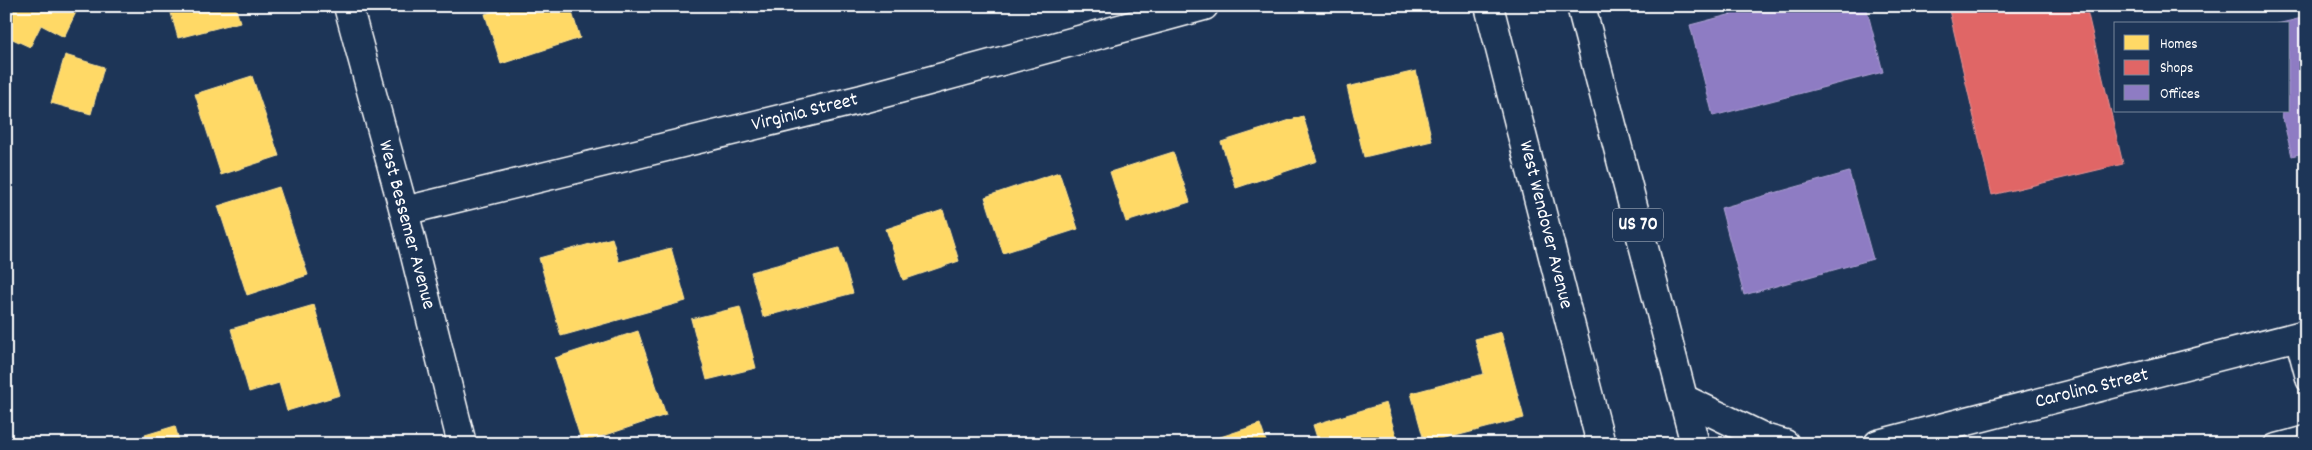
<svg xmlns="http://www.w3.org/2000/svg" width="2312" height="450" font-family="Dekko,sans-serif">
  <style>
    .homes { fill: #ffd966; stroke: #ffe494 }
    .shops { fill: #e06666; stroke: #e99494 }
    .offices { fill: #8e7cc3; stroke: #b0a3d5 }
    .lines { fill: none; stroke-linecap: round; stroke-linejoin: round }
    .lane-casing { stroke: #fff; stroke-width: 21 }
    .street-casing { stroke: #fff; stroke-width: 31 }
    .secondary-casing { stroke: #fff; stroke-width: 31 }
    .highway-casing { stroke: #fff; stroke-width: 31 }
    .lane { stroke: #1d3557; stroke-width: 18 }
    .street { stroke: #1d3557; stroke-width: 28 }
    .secondary { stroke: #1d3557; stroke-width: 28 }
    .highway { stroke: #1d3557; stroke-width: 28 }
    .labels { text-anchor: middle; dominant-baseline: central; stroke-width: 5; stroke-linejoin: round; paint-order: stroke }
    .shield { fill: #1d3557; stroke: #bbc2cd; stroke-width: 1 }
    .shield-label { font-size: 19px; font-weight: bold; fill: #fff }
    .street-label { font-size: 20px; fill: #fff; stroke: #1d3557 }
  </style>
  <rect width="100%" height="100%" fill="#1d3557"/>
  <filter id="ink" filterUnits="userSpaceOnUse"><feTurbulence type="fractalNoise" baseFrequency=".02" numOctaves="2"/><feDisplacementMap in="SourceGraphic" scale="10" xChannelSelector="R" yChannelSelector="G"/><feConvolveMatrix kernelMatrix="1 2 1 2 8 2 1 2 1" color-interpolation-filters="sRGB"/></filter>
  <g filter="url(#ink)">
    <g class="homes">
      <path d="M 6,6 L 79,6 L 64,37 L 41,25 L 30,47 L 6,36 Z"/>
      <path d="M 169,6 L 235,6 L 240,22 L 178,38 Z"/>
      <path d="M 508,6 L 570,6 L 580,38 L 501,64 L 485,14 Z"/>
      <path d="M 739,6 L 764,6 L 741,13 Z"/>
      <path d="M 65,55 L 104,67 L 91,114 L 51,103 Z"/>
      <path d="M 1416,71 L 1432,141 L 1364,157 L 1347,87 Z"/>
      <path d="M 252,76 L 279,156 L 221,175 L 195,94 Z"/>
      <path d="M 1303,116 L 1317,161 L 1236,188 L 1221,142 Z"/>
      <path d="M 1173,152 L 1190,202 L 1126,222 L 1110,172 Z"/>
      <path d="M 1059,172 L 1078,229 L 1003,253 L 985,197 Z"/>
      <path d="M 279,187 L 308,275 L 247,295 L 218,206 Z"/>
      <path d="M 943,210 L 959,261 L 903,280 L 886,229 Z"/>
      <path d="M 612,238 L 619,262 L 671,248 L 686,301 L 561,336 L 539,258 Z"/>
      <path d="M 839,248 L 853,293 L 763,317 L 751,272 Z"/>
      <path d="M 314,305 L 340,395 L 287,411 L 279,383 L 249,392 L 231,329 Z"/>
      <path d="M 740,307 L 756,368 L 707,380 L 691,319 Z"/>
      <path d="M 638,331 L 666,415 L 582,443 L 555,358 Z"/>
      <path d="M 1501,332 L 1524,418 L 1425,444 L 1411,393 L 1484,374 L 1475,339 Z"/>
      <path d="M 1386,403 L 1398,442 L 1319,444 L 1313,425 Z"/>
      <path d="M 1260,424 L 1267,444 L 1199,444 Z"/>
      <path d="M 175,426 L 180,444 L 148,444 L 145,435 Z"/>
    </g>
    <path class="shops" d="M 1948,6 L 2086,6 L 2123,164 L 1992,195 Z"/>
    <g class="offices">
      <path d="M 1763,6 L 1866,6 L 1883,72 L 1713,116 L 1690,25 Z"/>
      <path d="M 2306,17 L 2306,152 L 2292,156 L 2281,111 L 2288,111 L 2288,24 L 2277,24 Z"/>
      <path d="M 1849,172 L 1873,259 L 1744,295 L 1721,208 Z"/>
    </g>
    <g class="lines">
      <g class="lane-casing">
        <g id="lane">
          <path d="M 2294,337 L 2306,382"/>
          <path d="M 2273,444 L 2306,435"/>
        </g>
      </g>
      <g class="street-casing">
        <path id="street" d="M 404,211 L 862,99 L 1204,6"/>
      </g>
      <g class="secondary-casing">
        <g id="secondary">
          <path d="M 348,6 L 404,211 L 462,444"/>
          <path d="M 1684,399 L 1767,439 L 1785,444"/>
          <path d="M 1878,444 L 2306,334"/>
        </g>
      </g>
      <g class="highway-casing">
        <g id="highway">
          <path d="M 1489,6 L 1601,444"/>
          <path d="M 1581,6 L 1695,444"/>
        </g>
      </g>
      <use href="#lane" class="lane"/>
      <use href="#street" class="street"/>
      <use href="#secondary" class="secondary"/>
      <use href="#highway" class="highway"/>
    </g>
  </g>
  <g class="labels">
    <rect class="shield" x="1613" y="208.5" width="50" height="33" rx="4"/>
    <g class="shield-label">
      <text x="1638" y="225">US 70</text>
    </g>
    <g class="street-label">
      <text transform="translate(805 113) rotate(-14)">Virginia Street</text>
      <text transform="translate(406 225) rotate(75)">West Bessemer Avenue</text>
      <text transform="translate(1545 225) rotate(76)">West Wendover Avenue</text>
      <text transform="translate(2092 389) rotate(-14)">Carolina Street</text>
    </g>
  </g>
  <rect width="2312" height="450" fill="none" stroke="#1d3557" stroke-width="25"/>
  <rect x="12" y="12" width="2287" height="425" fill="none" stroke="#fff" stroke-width="2" filter="url(#ink)"/>
  <rect x="2114" y="22" width="175" height="90" fill="#1d3557" stroke="#77869a"/>
  <rect x="2124" y="35" width="25" height="15" fill="#ffd966" stroke="#77869a"/>
  <text x="2160" y="48" font-size="15" fill="#ffffff">Homes</text>
  <rect x="2124" y="60" width="25" height="15" fill="#e06666" stroke="#77869a"/>
  <text x="2160" y="72" font-size="15" fill="#ffffff">Shops</text>
  <rect x="2124" y="85" width="25" height="15" fill="#8e7cc3" stroke="#77869a"/>
  <text x="2160" y="98" font-size="15" fill="#ffffff">Offices</text>
</svg>
